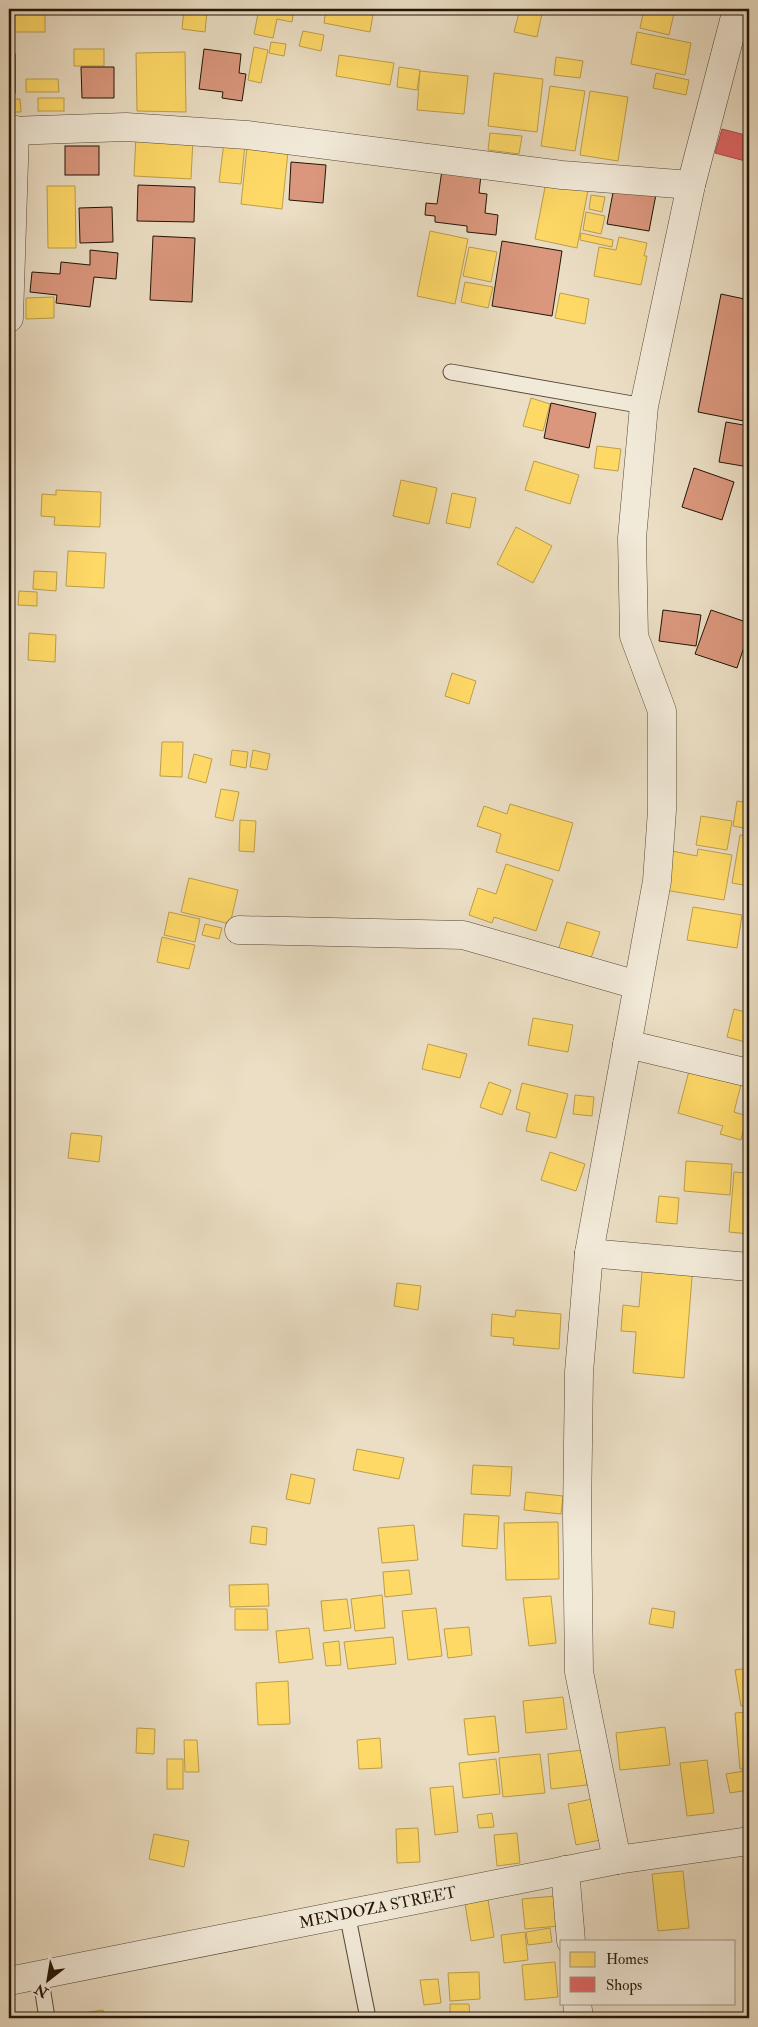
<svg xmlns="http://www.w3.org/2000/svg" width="758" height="2027" font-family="'IM FELL Double Pica',serif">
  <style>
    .homes { fill: #ffd966; stroke: #bd9e49 }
    .shops { fill: #e06666; stroke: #a74e49 }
    .building { fill: #da977d; stroke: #231506 }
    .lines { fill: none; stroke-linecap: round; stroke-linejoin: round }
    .lane-casing { stroke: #554736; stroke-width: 17 }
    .street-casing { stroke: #554736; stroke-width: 29 }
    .lane { stroke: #f2ead9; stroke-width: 15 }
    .street { stroke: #f2ead9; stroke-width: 28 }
    .labels { text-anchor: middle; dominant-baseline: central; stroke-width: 5; stroke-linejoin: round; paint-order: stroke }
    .street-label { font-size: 16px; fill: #231506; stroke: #f2ead9 }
  </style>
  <rect width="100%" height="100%" fill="#ebdec4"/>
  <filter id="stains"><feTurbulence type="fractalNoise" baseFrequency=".004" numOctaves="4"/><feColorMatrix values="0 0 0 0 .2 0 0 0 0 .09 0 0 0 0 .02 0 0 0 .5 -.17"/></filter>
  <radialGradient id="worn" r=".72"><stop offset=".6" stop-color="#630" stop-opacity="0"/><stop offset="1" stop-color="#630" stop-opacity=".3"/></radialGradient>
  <g class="homes">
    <rect x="9" y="9" width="36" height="23"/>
    <path d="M 184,9 L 207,11 L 205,32 L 182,29 Z"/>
    <path d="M 259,9 L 294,9 L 292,22 L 277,19 L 273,38 L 254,34 Z"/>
    <path d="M 326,9 L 374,9 L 370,32 L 324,23 Z"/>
    <path d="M 520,9 L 543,9 L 537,37 L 514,32 Z"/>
    <path d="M 644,9 L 675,9 L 669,35 L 640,28 Z"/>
    <path d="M 303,31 L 324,35 L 321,51 L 299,46 Z"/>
    <path d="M 637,32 L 691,43 L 685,75 L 631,64 Z"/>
    <path d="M 271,42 L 286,44 L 284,56 L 269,53 Z"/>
    <path d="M 254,47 L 268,50 L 261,83 L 248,80 Z"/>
    <rect x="74" y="49" width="30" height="17"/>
    <path d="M 185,52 L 186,112 L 137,111 L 136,53 Z"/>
    <path d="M 339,55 L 394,63 L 390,85 L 336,76 Z"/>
    <path d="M 556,57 L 583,61 L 580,78 L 554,75 Z"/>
    <path d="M 399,67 L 420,70 L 417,90 L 397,87 Z"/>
    <path d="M 420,71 L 468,76 L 464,114 L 417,110 Z"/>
    <path d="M 494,73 L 543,79 L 537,132 L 488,126 Z"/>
    <path d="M 656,73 L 689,80 L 686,95 L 653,88 Z"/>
    <path d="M 26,79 L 58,79 L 59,92 L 26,92 Z"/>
    <path d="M 550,86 L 585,91 L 575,151 L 541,146 Z"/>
    <path d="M 590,91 L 628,97 L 618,161 L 580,155 Z"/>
    <rect x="38" y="98" width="26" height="13"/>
    <path d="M 9,99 L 20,99 L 21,112 L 9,112 Z"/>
    <path d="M 490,133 L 522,136 L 519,154 L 488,150 Z"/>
    <path d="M 136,136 L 193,139 L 191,179 L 134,176 Z"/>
    <path d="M 224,142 L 245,144 L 241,184 L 219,182 Z"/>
    <path d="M 247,147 L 288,152 L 282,209 L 241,204 Z"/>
    <path d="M 547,177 L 589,185 L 577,248 L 535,239 Z"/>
    <path d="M 47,186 L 75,186 L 76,248 L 48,248 Z"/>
    <path d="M 591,195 L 605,197 L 602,212 L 589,209 Z"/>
    <path d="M 586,212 L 605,216 L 601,234 L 583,230 Z"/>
    <path d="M 430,231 L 468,239 L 455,304 L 417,296 Z"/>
    <path d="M 581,233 L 613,240 L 612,247 L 580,240 Z"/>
    <path d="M 619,237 L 647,243 L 644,256 L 647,256 L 641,285 L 594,276 L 599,247 L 616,250 Z"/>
    <path d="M 469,247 L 497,252 L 491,282 L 463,276 Z"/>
    <path d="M 465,282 L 493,287 L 488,308 L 461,302 Z"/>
    <path d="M 560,293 L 589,299 L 585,324 L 555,318 Z"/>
    <path d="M 54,297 L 54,318 L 26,319 L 26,298 Z"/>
    <path d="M 531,398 L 550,404 L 543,431 L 523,426 Z"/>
    <path d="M 597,446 L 621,449 L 618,471 L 594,468 Z"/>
    <path d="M 534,461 L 579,475 L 570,504 L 525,490 Z"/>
    <path d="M 401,480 L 437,488 L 429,524 L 393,516 Z"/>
    <path d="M 56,490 L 101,492 L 100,527 L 54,525 L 55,517 L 41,516 L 42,494 L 56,495 Z"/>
    <path d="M 452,493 L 476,498 L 470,528 L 446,523 Z"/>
    <path d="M 516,527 L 552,546 L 533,583 L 497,564 Z"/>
    <path d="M 68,551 L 106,553 L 104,588 L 66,586 Z"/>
    <path d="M 34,571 L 57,572 L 56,591 L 33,589 Z"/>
    <path d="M 19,591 L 37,592 L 37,606 L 18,605 Z"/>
    <path d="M 29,633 L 56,635 L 55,662 L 28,660 Z"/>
    <path d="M 452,673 L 476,681 L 469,704 L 445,696 Z"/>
    <path d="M 162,742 L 183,742 L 182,777 L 160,776 Z"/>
    <path d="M 232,750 L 248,752 L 246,768 L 230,765 Z"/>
    <path d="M 253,750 L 270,754 L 267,770 L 250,767 Z"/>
    <path d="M 194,754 L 212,759 L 206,783 L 188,778 Z"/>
    <path d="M 221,789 L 239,792 L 233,821 L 215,817 Z"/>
    <path d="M 737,801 L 749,803 L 749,829 L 733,826 Z"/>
    <path d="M 510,804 L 573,823 L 559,871 L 496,852 L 501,834 L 477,826 L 484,806 L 507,814 Z"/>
    <path d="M 701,816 L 732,821 L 727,850 L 696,845 Z"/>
    <path d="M 240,820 L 256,821 L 254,852 L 239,851 Z"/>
    <path d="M 740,835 L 749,836 L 749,886 L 732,883 Z"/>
    <path d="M 698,849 L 732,855 L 724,900 L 665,890 L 672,851 L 697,856 Z"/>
    <path d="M 506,864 L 553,880 L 536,931 L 494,917 L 492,923 L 469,915 L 478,888 L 496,894 Z"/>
    <path d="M 189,878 L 238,890 L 230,924 L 181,912 Z"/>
    <path d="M 693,907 L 742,915 L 737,948 L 687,940 Z"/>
    <path d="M 169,912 L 200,919 L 195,942 L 164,935 Z"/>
    <path d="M 567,922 L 600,932 L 590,961 L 558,951 Z"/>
    <path d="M 205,924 L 222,928 L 219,939 L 202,935 Z"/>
    <path d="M 162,937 L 195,945 L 189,969 L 157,962 Z"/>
    <path d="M 734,1009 L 749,1013 L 749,1043 L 727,1037 Z"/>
    <path d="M 533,1018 L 573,1025 L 568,1052 L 528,1045 Z"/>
    <path d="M 428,1044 L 467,1054 L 460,1078 L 422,1069 Z"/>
    <path d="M 690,1067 L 742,1081 L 734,1112 L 747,1116 L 741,1140 L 720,1134 L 723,1126 L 678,1113 Z"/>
    <path d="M 489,1082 L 511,1090 L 502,1115 L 480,1107 Z"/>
    <path d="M 522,1083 L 568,1094 L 556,1138 L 526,1131 L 530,1113 L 516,1109 Z"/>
    <path d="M 575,1095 L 594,1097 L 592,1116 L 573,1114 Z"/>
    <path d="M 71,1133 L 102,1136 L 99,1162 L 68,1158 Z"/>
    <path d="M 550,1152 L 585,1164 L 576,1191 L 541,1180 Z"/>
    <path d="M 686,1161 L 732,1164 L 730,1195 L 684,1191 Z"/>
    <path d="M 734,1172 L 749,1173 L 749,1234 L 729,1232 Z"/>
    <path d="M 659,1196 L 679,1198 L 677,1224 L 656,1222 Z"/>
    <path d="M 643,1261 L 693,1265 L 684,1378 L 633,1373 L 636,1332 L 621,1331 L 623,1305 L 639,1307 Z"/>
    <path d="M 397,1283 L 421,1286 L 418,1310 L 394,1306 Z"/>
    <path d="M 516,1310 L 561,1314 L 559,1349 L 513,1345 L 514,1338 L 491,1336 L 492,1314 L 515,1317 Z"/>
    <path d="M 357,1449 L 404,1458 L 399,1479 L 353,1470 Z"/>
    <path d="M 473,1465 L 512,1467 L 510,1496 L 471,1494 Z"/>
    <path d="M 291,1474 L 315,1479 L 310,1504 L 286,1499 Z"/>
    <path d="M 526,1492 L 563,1496 L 561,1514 L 524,1510 Z"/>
    <path d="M 464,1514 L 499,1516 L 497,1549 L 462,1546 Z"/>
    <path d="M 558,1522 L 559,1579 L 506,1580 L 504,1523 Z"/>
    <path d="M 414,1525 L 418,1560 L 382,1563 L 378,1528 Z"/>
    <path d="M 252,1526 L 267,1528 L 266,1545 L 250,1543 Z"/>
    <path d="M 409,1570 L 412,1594 L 385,1597 L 383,1572 Z"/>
    <path d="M 268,1584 L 269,1606 L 230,1607 L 229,1585 Z"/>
    <path d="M 382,1595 L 385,1628 L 355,1631 L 351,1599 Z"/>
    <path d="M 551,1596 L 556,1643 L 529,1646 L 523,1598 Z"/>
    <path d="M 347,1599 L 351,1628 L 324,1631 L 321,1601 Z"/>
    <path d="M 748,1605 L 749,1605 L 749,1640 L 743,1639 Z"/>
    <path d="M 436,1608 L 442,1656 L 408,1660 L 402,1611 Z"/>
    <path d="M 652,1608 L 675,1612 L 673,1628 L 649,1624 Z"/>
    <path d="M 235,1609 L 267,1609 L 268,1630 L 235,1630 Z"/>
    <path d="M 469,1627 L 472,1655 L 448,1658 L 444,1629 Z"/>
    <path d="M 309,1628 L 313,1659 L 279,1663 L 276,1631 Z"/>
    <path d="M 393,1637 L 396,1664 L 348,1669 L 344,1642 Z"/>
    <path d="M 339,1641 L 341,1665 L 326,1666 L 323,1643 Z"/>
    <path d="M 749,1668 L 749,1705 L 741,1706 L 735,1670 Z"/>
    <path d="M 288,1681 L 290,1724 L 258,1725 L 256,1683 Z"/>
    <path d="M 563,1697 L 567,1729 L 526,1733 L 523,1701 Z"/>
    <path d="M 749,1712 L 749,1769 L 740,1769 L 735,1713 Z"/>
    <path d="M 495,1716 L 499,1752 L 468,1755 L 464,1719 Z"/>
    <path d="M 665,1727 L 670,1765 L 620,1770 L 616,1733 Z"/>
    <path d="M 137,1728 L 155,1729 L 154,1754 L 136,1753 Z"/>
    <path d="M 380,1738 L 382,1768 L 359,1769 L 357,1740 Z"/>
    <path d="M 184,1740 L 197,1740 L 199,1772 L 185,1772 Z"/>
    <path d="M 583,1750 L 587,1785 L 551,1789 L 548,1754 Z"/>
    <path d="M 540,1754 L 545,1793 L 503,1797 L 499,1758 Z"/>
    <rect x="167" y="1759" width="16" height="30"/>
    <path d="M 496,1759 L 500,1794 L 463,1798 L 459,1763 Z"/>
    <path d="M 707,1760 L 714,1813 L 687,1816 L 680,1763 Z"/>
    <path d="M 744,1771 L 748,1790 L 730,1793 L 726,1774 Z"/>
    <path d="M 453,1786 L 458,1832 L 435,1835 L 430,1788 Z"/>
    <path d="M 592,1799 L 600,1840 L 576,1845 L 568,1804 Z"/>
    <path d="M 492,1813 L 494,1827 L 479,1828 L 477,1815 Z"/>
    <path d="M 418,1828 L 420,1862 L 397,1863 L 396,1829 Z"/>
    <path d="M 517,1833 L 520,1863 L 497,1866 L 494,1835 Z"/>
    <path d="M 154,1834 L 189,1841 L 184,1867 L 149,1859 Z"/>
    <path d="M 683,1871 L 689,1928 L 658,1931 L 652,1874 Z"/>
    <path d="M 487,1893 L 494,1937 L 471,1941 L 464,1897 Z"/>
    <path d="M 555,1896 L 559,1926 L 525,1929 L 522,1899 Z"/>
    <path d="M 550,1928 L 552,1942 L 528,1945 L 526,1932 Z"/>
    <path d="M 525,1932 L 528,1960 L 504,1963 L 501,1935 Z"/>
    <path d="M 555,1962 L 558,1997 L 525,2000 L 522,1965 Z"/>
    <path d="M 479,1972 L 480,1999 L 450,2001 L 448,1973 Z"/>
    <path d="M 438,1979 L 441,2003 L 424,2005 L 420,1980 Z"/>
    <path d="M 450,2004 L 469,2004 L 470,2018 L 450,2018 Z"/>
    <path d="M 103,2010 L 104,2018 L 83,2018 L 83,2013 Z"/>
  </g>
  <path class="shops" d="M 722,129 L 749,136 L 749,162 L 715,153 Z"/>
  <g class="building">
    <path d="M 204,49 L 241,54 L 239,73 L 246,74 L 242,101 L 222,98 L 223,92 L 199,89 Z"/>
    <rect x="9" y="54" width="6" height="39"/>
    <path d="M 81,67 L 114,67 L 114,98 L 82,98 Z"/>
    <rect x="65" y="146" width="34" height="29"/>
    <path d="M 291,162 L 326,165 L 323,203 L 289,200 Z"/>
    <path d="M 442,170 L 481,175 L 479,193 L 487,194 L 485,213 L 498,215 L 496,235 L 467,232 L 467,226 L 435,222 L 435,216 L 425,215 L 426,203 L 437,204 Z"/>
    <path d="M 615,182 L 657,189 L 649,231 L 607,224 Z"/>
    <path d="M 138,185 L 195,187 L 194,222 L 137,221 Z"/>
    <path d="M 112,207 L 113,242 L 80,243 L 79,208 Z"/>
    <path d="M 153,236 L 195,238 L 192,302 L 150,300 Z"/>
    <path d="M 502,241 L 562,251 L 552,316 L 492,306 Z"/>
    <path d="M 90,250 L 118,253 L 116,279 L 94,277 L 90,307 L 56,303 L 57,295 L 30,292 L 32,272 L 60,274 L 61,262 L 90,265 Z"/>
    <path d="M 721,294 L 749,300 L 749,422 L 698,412 Z"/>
    <path d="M 551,403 L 596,413 L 589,448 L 544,438 Z"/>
    <path d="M 726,422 L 749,426 L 749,467 L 719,462 Z"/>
    <path d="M 694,468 L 734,482 L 722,520 L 682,507 Z"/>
    <path d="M 663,610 L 701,615 L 696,646 L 659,641 Z"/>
    <path d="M 711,610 L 749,623 L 749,632 L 737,668 L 695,654 Z"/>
  </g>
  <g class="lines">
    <g class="lane-casing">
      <g id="lane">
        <path d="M 451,372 L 644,406"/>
        <path d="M 347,1913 L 368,2018"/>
        <path d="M 40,1974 L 47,2018"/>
      </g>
    </g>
    <g class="street-casing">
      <g id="street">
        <path d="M 9,131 L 126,127 L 247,135 L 562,175 L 691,185"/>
        <path d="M 9,318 L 15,130"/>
        <path d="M 239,930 L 463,935 L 637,985"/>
        <path d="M 627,1044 L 749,1073"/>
        <path d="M 589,1253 L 749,1267"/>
        <path d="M 617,1860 L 579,1672 L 577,1516 L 579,1372 L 589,1253 L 657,881 L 662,810 L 662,711 L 634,636 L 632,538 L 644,406 L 691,185 L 737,9"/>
        <path d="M 565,1870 L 571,1941"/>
        <path id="s1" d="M 9,1981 L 617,1860 L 749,1841"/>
        <path d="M 577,2003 L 579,2018"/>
      </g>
    </g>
    <use href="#lane" class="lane"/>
    <use href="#street" class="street"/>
  </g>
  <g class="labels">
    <g class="street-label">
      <text stroke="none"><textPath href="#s1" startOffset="376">MENDOZA STREET</textPath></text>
    </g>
  </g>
  <rect width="758" height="2027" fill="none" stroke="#ebdec4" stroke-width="30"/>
  <rect x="10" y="10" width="738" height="2007" fill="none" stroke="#231506" stroke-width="2.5"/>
  <rect x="15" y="15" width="728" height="1997" fill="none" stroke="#231506"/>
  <rect x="560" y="1940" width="175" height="65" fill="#f2ead9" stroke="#9f9585"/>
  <rect x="570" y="1952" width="25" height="15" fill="#ffd966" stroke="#9f9585"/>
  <text x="606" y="1964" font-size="15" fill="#231506">Homes</text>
  <rect x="570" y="1977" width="25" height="15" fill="#e06666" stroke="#9f9585"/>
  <text x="606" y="1990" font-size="15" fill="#231506">Shops</text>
  <g transform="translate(48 1980) rotate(211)" stroke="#f2ead9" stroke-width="4" paint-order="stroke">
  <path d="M0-4L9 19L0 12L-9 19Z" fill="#231506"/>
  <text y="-8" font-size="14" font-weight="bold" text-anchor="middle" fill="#231506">N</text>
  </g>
  <rect width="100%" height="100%" filter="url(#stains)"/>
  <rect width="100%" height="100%" fill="url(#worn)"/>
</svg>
